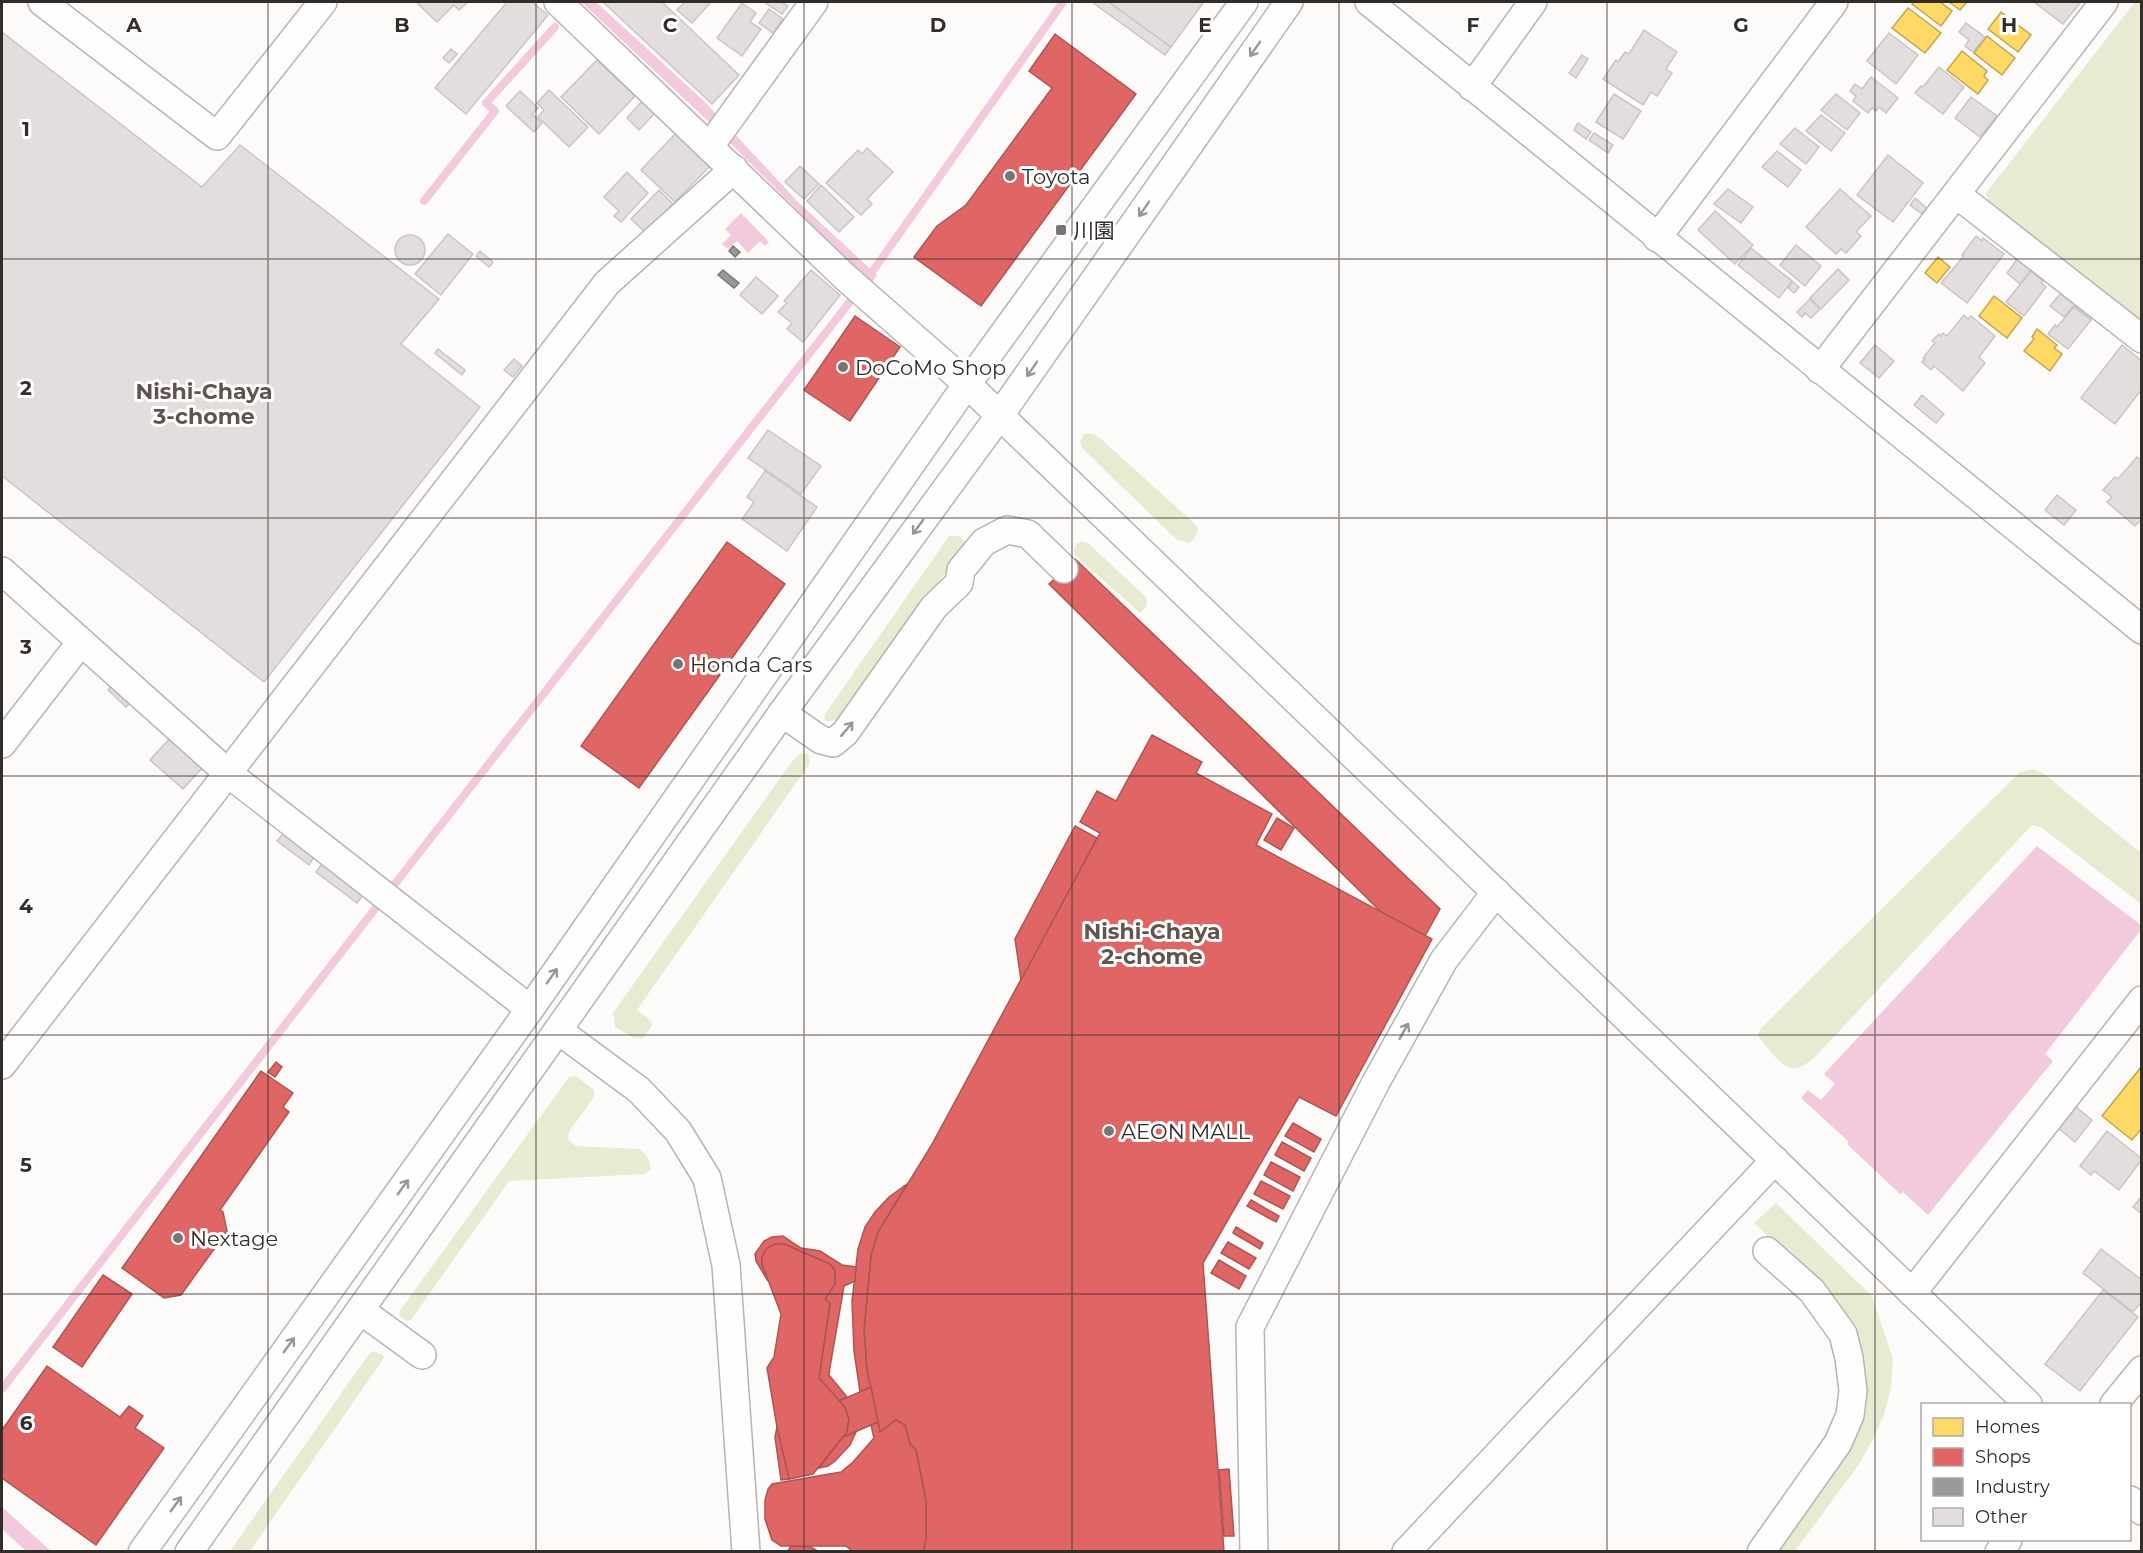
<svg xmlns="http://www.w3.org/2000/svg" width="2143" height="1553" font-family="Montserrat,'Noto Sans JP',sans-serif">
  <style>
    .green { fill: #e8ebd2 }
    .water { fill: #f2c9dd }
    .homes { fill: #ffd966; stroke: #c2a554; stroke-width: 1.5 }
    .shops { fill: #e06666; stroke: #ac5554; stroke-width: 1.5 }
    .industry { fill: #999; stroke: #7a7977; stroke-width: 1.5 }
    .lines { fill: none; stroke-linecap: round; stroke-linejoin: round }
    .stream { stroke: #f2c9dd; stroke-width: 8 }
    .building { fill: #e3dedd; stroke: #c9c5c4; stroke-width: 1.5 }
    .minor-casing { stroke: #b7b4b1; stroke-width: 30 }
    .minor { stroke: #fffefe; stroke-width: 27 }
    .oneway { stroke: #999694 }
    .grid { fill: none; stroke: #332d29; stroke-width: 1.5; stroke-opacity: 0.55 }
    .poi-dot { fill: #7a7572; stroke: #fff; stroke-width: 2 }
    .labels { text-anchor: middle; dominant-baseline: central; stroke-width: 6; stroke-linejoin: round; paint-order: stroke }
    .poi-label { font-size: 21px; fill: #332d29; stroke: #fff; text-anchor: start }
    .neighbourhood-label { font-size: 22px; font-weight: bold; fill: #62544c; stroke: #fff }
    .grid-label { font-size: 20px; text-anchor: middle; font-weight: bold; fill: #332d29; stroke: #fff; stroke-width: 6; stroke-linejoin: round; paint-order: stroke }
  </style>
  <rect width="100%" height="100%" fill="#fdfbf9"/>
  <g class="green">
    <path d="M 2135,2 L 2141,2 L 2141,324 L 1989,204 L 1986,193 Z"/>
    <path d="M 1084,434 L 1093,434 L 1100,438 L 1195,524 L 1198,529 L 1195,538 L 1189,543 L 1177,540 L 1083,449 L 1080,442 Z"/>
    <path d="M 949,536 L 960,536 L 966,544 L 840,718 L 827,722 L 824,718 L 825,714 Z"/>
    <path d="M 1082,541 L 1089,544 L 1146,597 C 1148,605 1146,608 1140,613 L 1075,555 L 1074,550 L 1076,544 Z"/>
    <path d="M 801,753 L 808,754 L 810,763 L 637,1010 L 651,1021 L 652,1026 L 643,1038 L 634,1038 L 615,1027 L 613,1013 L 793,760 Z"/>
    <path d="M 2033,769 L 2044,774 L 2141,853 L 2141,904 L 2042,828 L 2032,825 L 1815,1057 C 1810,1061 1804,1066 1798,1068 C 1782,1072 1767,1046 1758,1036 L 1760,1029 L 2020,772 Z"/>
    <path d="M 576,1076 L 594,1090 L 594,1097 L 569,1132 L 568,1139 L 575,1146 L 639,1149 C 647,1154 650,1160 651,1169 L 645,1174 L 509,1181 L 411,1320 L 406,1321 L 401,1317 L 399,1312 L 569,1077 Z"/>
    <path d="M 1776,1203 L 1872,1296 L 1893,1359 L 1891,1388 L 1884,1415 L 1874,1437 L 1860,1463 L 1795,1551 L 1773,1551 L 1863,1392 L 1785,1252 L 1754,1223 Z"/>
    <path d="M 374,1351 L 383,1355 L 384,1358 L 250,1551 L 230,1551 L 369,1354 Z"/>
  </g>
  <g class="water">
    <path d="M 581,2 L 596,2 L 704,101 L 798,202 L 877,275 L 871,284 L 708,121 Z"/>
    <path d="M 741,213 L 769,242 L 765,246 L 760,241 L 748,253 L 737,241 L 728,249 L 722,244 L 731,235 L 725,229 Z"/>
    <path d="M 2037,846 L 2141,925 L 2140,931 L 2045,1054 L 2053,1061 L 1928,1215 L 1903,1192 L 1900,1194 L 1847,1144 L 1849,1142 L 1801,1098 L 1808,1090 L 1821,1100 L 1835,1084 L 1824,1074 Z"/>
    <path d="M 2,1507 L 51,1551 L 26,1551 L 2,1529 Z"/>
  </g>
  <g class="homes">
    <path d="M 1915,2 L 1940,2 L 1952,11 L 1941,26 L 1912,4 Z"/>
    <path d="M 1949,2 L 1967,2 L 1960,10 Z"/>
    <path d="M 1908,8 L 1941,33 L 1925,53 L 1892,28 Z"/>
    <path d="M 2001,12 L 2031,35 L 2018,52 L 1988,29 Z"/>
    <path d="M 1987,36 L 2015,58 L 2002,75 L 1974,53 Z"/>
    <path d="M 1962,51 L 1987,71 L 1984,76 L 1988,80 L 1978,94 L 1947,70 Z"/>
    <path d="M 1938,257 L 1950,267 L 1937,283 L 1925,273 Z"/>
    <path d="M 1994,296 L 2022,318 L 2007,338 L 1979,316 Z"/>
    <path d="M 2037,329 L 2057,345 L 2054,348 L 2062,354 L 2050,371 L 2024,351 L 2034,339 L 2032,337 Z"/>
    <path d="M 2142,1066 L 2142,1128 L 2132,1140 L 2102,1116 Z"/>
  </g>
  <g class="shops">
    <path d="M 1055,34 L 1136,94 L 981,306 L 914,257 L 937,226 L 966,205 L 1052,88 L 1029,71 Z"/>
    <path d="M 855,316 L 900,347 L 850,421 L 804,390 Z"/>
    <path d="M 727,542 L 785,584 L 639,788 L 581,746 Z"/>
    <path d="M 1075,559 L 1440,909 L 1425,936 L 1382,913 L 1049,584 Z"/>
    <path d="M 1152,735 L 1202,762 L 1196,773 L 1272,814 L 1256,845 L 1432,939 L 1336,1116 L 1299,1097 L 1203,1263 L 1224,1552 L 923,1552 L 926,1539 L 926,1501 L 916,1450 L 910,1444 L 905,1425 L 896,1420 L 880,1432 L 867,1371 L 864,1330 L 871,1255 L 878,1232 L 931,1146 L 1100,833 L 1080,822 L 1097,791 L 1116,801 Z"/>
    <path d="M 1277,818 L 1294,828 L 1281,850 L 1264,840 Z"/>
    <path d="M 1075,826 L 1097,838 L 1021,980 L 1015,939 Z"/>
    <path d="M 276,1062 L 282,1067 L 275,1077 L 268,1072 Z"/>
    <path d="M 261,1071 L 293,1093 L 283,1107 L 289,1112 L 220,1210 L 223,1212 L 227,1231 L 181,1295 L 164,1298 L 122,1268 Z"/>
    <path d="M 1293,1123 L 1321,1139 L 1314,1152 L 1285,1136 Z"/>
    <path d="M 1282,1142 L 1311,1158 L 1304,1171 L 1275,1155 Z"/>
    <path d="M 1271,1162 L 1300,1177 L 1293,1191 L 1264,1175 Z"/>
    <path d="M 1261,1181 L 1290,1196 L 1283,1209 L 1254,1194 Z"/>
    <path d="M 907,1184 L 878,1232 L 871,1255 L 864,1330 L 867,1371 L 871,1387 L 860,1392 L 854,1351 L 852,1301 L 858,1249 L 865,1227 L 875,1212 L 889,1197 Z"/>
    <path d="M 1251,1200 L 1279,1216 L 1276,1222 L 1247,1206 Z"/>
    <path d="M 1236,1227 L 1263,1243 L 1260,1249 L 1233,1233 Z"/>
    <path d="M 783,1236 L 801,1248 L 820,1251 L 842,1265 L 856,1267 L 855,1281 L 844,1286 L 830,1367 L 829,1375 L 847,1397 L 839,1401 L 819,1378 L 830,1303 L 825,1299 L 835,1284 L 835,1271 L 830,1264 L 784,1244 L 776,1244 L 767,1248 L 762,1257 L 762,1264 L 768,1281 L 756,1261 L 755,1254 L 764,1241 L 772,1237 Z"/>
    <path d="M 1228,1242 L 1256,1258 L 1249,1269 L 1221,1253 Z"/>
    <path d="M 776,1244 L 784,1244 L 830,1264 L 835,1271 L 835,1284 L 825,1299 L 830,1303 L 819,1378 L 845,1407 L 849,1419 L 847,1432 L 813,1474 L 789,1479 L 777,1427 L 767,1368 L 774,1357 L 781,1314 L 762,1264 L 762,1257 L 767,1248 Z"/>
    <path d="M 1219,1260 L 1246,1276 L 1239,1289 L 1211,1273 Z"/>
    <path d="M 103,1275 L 132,1294 L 82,1367 L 53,1347 Z"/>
    <path d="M 47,1366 L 120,1417 L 129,1406 L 143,1416 L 135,1428 L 164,1448 L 96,1545 L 2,1478 L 2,1430 Z"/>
    <path d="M 871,1387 L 878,1422 L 843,1437 L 847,1432 L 849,1419 L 845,1407 L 839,1401 Z"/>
    <path d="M 896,1420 L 905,1425 L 910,1444 L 916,1450 L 926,1501 L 926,1539 L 923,1552 L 853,1552 L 846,1546 L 781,1546 L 772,1540 L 765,1519 L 765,1500 L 768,1489 L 772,1484 L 841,1472 L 853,1462 L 874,1438 L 871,1425 L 878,1422 L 880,1432 Z"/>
    <path d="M 777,1427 L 789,1479 L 781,1480 L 775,1437 Z"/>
    <path d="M 856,1432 L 850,1445 L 835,1461 L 828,1466 L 819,1468 L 843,1437 Z"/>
    <path d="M 1229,1469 L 1234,1536 L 1224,1536 L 1219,1470 Z"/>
    <path d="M 791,1546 L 811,1547 L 819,1552 L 787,1552 Z"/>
  </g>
  <g class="industry">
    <path d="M 733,246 L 740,252 L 735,257 L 729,251 Z"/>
    <path d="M 723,270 L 739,283 L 734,288 L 718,275 Z"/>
  </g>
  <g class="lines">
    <g class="stream">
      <path d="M 424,201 L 495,111 L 486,103 L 555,27"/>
      <path d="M 870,275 L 1063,2"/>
      <path d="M 394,885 L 852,299"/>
      <path d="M 2,1389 L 378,905"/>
    </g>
  </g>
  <g class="building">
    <path d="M 416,2 L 468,2 L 459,10 L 454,5 L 437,22 Z"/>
    <path d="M 507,2 L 532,2 L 548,15 L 466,114 L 435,88 Z"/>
    <path d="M 603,2 L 662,2 L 739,75 L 712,104 Z"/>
    <path d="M 685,2 L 711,2 L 692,23 L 677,10 Z"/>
    <path d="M 764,2 L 781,2 L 788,6 L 782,14 Z"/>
    <path d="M 1092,2 L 1109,2 L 1171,47 L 1165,55 Z"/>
    <path d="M 1109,2 L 1202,2 L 1203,3 L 1171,47 Z"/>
    <path d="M 2034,2 L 2081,2 L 2063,24 Z"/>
    <path d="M 742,3 L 756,13 L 750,22 L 761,29 L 742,56 L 717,38 Z"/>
    <path d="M 769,9 L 783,19 L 773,33 L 759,23 Z"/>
    <path d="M 1966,23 L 1985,37 L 1973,52 L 1965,46 L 1969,40 L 1959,32 Z"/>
    <path d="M 1644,30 L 1677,52 L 1666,69 L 1672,73 L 1657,96 L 1651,92 L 1643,105 L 1603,79 L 1616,60 L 1618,62 L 1625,52 L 1629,54 Z"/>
    <path d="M 2,32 L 202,187 L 240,145 L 439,299 L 401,344 L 480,407 L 264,682 L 2,476 Z"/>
    <path d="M 1889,33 L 1918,55 L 1896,84 L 1867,61 Z"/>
    <path d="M 451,49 L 457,54 L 449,63 L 443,58 Z"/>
    <path d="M 1582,55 L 1588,59 L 1576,78 L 1569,73 Z"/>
    <path d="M 597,60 L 635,96 L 599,134 L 561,97 Z"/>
    <path d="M 1939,67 L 1964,87 L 1943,114 L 1915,93 L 1921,86 L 1923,87 Z"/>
    <path d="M 1871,77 L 1898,98 L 1886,113 L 1879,107 L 1876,111 L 1872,108 L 1868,113 L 1853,101 L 1856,96 L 1850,91 L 1855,84 L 1862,89 Z"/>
    <path d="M 549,90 L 588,127 L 569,147 L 538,117 L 544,110 L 537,103 Z"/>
    <path d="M 520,91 L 538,108 L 532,114 L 542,123 L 534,132 L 506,106 Z"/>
    <path d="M 1614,94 L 1641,111 L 1623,139 L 1596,122 Z"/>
    <path d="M 1836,94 L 1860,113 L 1847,130 L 1821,110 Z"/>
    <path d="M 1971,97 L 1997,116 L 1980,137 L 1955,118 Z"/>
    <path d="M 642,101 L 655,113 L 639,130 L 627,118 Z"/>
    <path d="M 1821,115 L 1845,133 L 1831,151 L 1806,131 Z"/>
    <path d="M 1578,123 L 1591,132 L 1586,139 L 1574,130 Z"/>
    <path d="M 1795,128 L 1819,147 L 1806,164 L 1780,144 Z"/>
    <path d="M 676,133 L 710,166 L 675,202 L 641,170 Z"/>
    <path d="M 1594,133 L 1613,145 L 1608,153 L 1589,140 Z"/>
    <path d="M 867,148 L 893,172 L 867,199 L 872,204 L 861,215 L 826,183 L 858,150 L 862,154 Z"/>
    <path d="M 1777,151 L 1801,170 L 1788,187 L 1762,167 Z"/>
    <path d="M 1888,155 L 1923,183 L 1893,222 L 1857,195 Z"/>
    <path d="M 800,166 L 819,184 L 804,199 L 785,182 Z"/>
    <path d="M 627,172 L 648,193 L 621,222 L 614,216 L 619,211 L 604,197 Z"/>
    <path d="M 821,185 L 854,217 L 839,232 L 807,201 Z"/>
    <path d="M 1728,189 L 1753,207 L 1741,223 L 1714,204 Z"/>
    <path d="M 1840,189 L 1871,216 L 1856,232 L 1861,236 L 1846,253 L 1841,249 L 1836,254 L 1806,227 Z"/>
    <path d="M 659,190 L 673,204 L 646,233 L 631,219 Z"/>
    <path d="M 1915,198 L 1927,208 L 1922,214 L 1910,205 Z"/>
    <path d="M 1715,211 L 1753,245 L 1735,264 L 1698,230 Z"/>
    <path d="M 448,234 L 473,254 L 441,295 L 415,274 Z"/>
    <circle cx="410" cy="250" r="15"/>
    <path d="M 1976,236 L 1982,241 L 1983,238 L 2004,254 L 1967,303 L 1941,283 L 1964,256 L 1962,255 Z"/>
    <path d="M 1796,245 L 1821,266 L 1805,286 L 1780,265 Z"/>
    <path d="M 1751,248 L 1792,281 L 1779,298 L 1738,265 Z"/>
    <path d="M 480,251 L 493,262 L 489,267 L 476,256 Z"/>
    <path d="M 2018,258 L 2032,269 L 2020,284 L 2007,273 Z"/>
    <path d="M 1838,269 L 1849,280 L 1821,309 L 1810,298 Z"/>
    <path d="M 811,270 L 840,295 L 803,342 L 787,329 L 792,323 L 778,312 L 787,303 L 784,301 Z"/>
    <path d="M 2031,271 L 2043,281 L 2041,283 L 2046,287 L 2024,316 L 2006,302 Z"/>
    <path d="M 756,277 L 778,296 L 762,314 L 740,295 Z"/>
    <path d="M 1793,282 L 1799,287 L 1794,293 L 1788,288 Z"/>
    <path d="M 2062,292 L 2076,303 L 2064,317 L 2050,306 Z"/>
    <path d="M 1810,299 L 1820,309 L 1811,318 L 1805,313 L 1802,317 L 1797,312 Z"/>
    <path d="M 2076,303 L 2093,316 L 2091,320 L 2074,306 Z"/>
    <path d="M 2074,307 L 2091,320 L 2068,349 L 2048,334 L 2055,325 L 2057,327 Z"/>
    <path d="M 1964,315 L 1968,319 L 1971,316 L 1995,336 L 1979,357 L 1985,363 L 1963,391 L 1934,366 L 1931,370 L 1922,362 L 1925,359 L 1923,358 L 1935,343 L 1932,341 L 1939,334 L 1941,336 L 1943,333 L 1947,336 Z"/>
    <path d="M 1875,345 L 1894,361 L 1879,378 L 1860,363 Z"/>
    <path d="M 2122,345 L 2142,361 L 2142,389 L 2115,424 L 2081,398 Z"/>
    <path d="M 438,349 L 465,370 L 462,375 L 435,353 Z"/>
    <path d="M 514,359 L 522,366 L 513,377 L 504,370 Z"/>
    <path d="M 1922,395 L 1944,414 L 1936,423 L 1914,405 Z"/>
    <path d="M 768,430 L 821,466 L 801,494 L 748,458 Z"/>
    <path d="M 2137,457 L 2142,461 L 2142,519 L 2135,526 L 2107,502 L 2112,497 L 2103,490 L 2115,477 L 2118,479 Z"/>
    <path d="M 765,471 L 817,507 L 787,551 L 742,519 L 754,502 L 747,497 Z"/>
    <path d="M 2057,495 L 2076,510 L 2064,525 L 2045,510 Z"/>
    <path d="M 112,685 L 131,702 L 126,707 L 108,690 Z"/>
    <path d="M 171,737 L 203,767 L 183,789 L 150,760 Z"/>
    <path d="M 283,834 L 314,857 L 309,865 L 277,841 Z"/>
    <path d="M 322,864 L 363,895 L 357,903 L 316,872 Z"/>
    <path d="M 2075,1106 L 2092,1120 L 2075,1142 L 2058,1128 Z"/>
    <path d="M 2107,1131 L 2142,1159 L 2119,1190 L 2094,1171 L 2091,1175 L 2080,1166 Z"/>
    <path d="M 2142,1196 L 2142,1214 L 2133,1207 Z"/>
    <path d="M 2101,1249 L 2142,1280 L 2142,1301 L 2133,1312 L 2083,1273 Z"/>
    <path d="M 2103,1290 L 2138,1317 L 2080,1391 L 2045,1364 Z"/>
  </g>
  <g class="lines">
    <g class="minor-casing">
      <g id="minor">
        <path d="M 42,2 L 217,136 L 323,2"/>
        <path d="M 558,2 L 845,277 L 967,384 L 2028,1404"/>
        <path d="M 1369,2 L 2142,630"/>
        <path d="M 1472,87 L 1533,2"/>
        <path d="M 710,146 L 814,2"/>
        <path d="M 1956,194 L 2142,339"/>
        <path d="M 1657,238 L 1834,2"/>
        <path d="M 1820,370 L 2104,2"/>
        <path d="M 2,571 L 229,774 L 530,1009"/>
        <path d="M 782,713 L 821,740 L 833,743 L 845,733 L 934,607 L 959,583 L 961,570 L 984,542 L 1007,530 L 1028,534 L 1064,569"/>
        <path d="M 2,744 L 81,642"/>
        <path d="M 559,1031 L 639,1090 L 678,1131 L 707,1178 L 726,1265 L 746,1552"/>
        <path d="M 2,1065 L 607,283 L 734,169"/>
        <path d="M 1912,1293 L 2142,1000"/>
        <path d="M 360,1310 L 422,1355"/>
        <path d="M 2114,1404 L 2142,1370"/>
        <path d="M 2130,1500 L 2142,1511"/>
        <path d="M 142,1552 L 530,1009 L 967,384 L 1244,2"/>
        <path d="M 189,1552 L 782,713 L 1000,415 L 1289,2"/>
        <path d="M 1254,1552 L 1250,1327 L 1376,1082 L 1444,960 L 1496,892"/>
        <path d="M 1406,1552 L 1775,1160"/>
        <path d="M 1761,1552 L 1838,1443 L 1850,1415 L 1853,1391 L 1849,1358 L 1843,1334 L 1812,1291 L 1767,1251"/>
        <path d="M 1999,1552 L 2008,1540"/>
      </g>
    </g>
    <use href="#minor" class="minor"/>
  </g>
  <defs><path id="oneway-shaft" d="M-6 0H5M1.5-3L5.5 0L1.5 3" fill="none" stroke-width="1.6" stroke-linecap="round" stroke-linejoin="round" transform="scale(1.5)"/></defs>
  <g class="oneway">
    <use href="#oneway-shaft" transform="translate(1255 49) rotate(125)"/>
    <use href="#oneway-shaft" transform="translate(1144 209) rotate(125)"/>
    <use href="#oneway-shaft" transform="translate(1032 369) rotate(125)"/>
    <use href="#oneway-shaft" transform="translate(918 527) rotate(126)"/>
    <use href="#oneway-shaft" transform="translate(847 729) rotate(-50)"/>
    <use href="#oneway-shaft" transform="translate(552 976) rotate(-55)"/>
    <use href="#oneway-shaft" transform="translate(1404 1031) rotate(-61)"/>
    <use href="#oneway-shaft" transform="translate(403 1187) rotate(-54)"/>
    <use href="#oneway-shaft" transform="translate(289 1345) rotate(-54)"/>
    <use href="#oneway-shaft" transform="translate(176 1504) rotate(-54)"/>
  </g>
  <path class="grid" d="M 268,2 L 268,1552M 536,2 L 536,1552M 804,2 L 804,1552M 1072,2 L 1072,1552M 1339,2 L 1339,1552M 1607,2 L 1607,1552M 1875,2 L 1875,1552M 2,259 L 2142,259M 2,518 L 2142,518M 2,776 L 2142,776M 2,1035 L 2142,1035M 2,1294 L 2142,1294"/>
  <g class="poi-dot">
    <circle cx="1010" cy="176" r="6"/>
    <rect x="1055" y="224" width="12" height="12" rx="3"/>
    <circle cx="843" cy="367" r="6"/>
    <circle cx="678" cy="664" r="6"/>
    <circle cx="1109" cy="1131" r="6"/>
    <circle cx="178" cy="1238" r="6"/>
  </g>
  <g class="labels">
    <g class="poi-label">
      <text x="1022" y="176">Toyota</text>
      <text x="1073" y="230">川園</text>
      <text x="855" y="367">DoCoMo Shop</text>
      <text x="690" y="664">Honda Cars</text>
      <text x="1121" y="1131">AEON MALL</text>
      <text x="190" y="1238">Nextage</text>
    </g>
    <g class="neighbourhood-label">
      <text x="204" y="391">Nishi-Chaya<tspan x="204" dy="25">3-chome</tspan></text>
      <text x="1152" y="931">Nishi-Chaya<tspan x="1152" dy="25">2-chome</tspan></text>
    </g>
  </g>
  <g class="grid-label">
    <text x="134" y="32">A</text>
    <text x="402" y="32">B</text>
    <text x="670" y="32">C</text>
    <text x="938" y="32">D</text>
    <text x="1205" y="32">E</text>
    <text x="1473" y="32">F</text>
    <text x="1741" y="32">G</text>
    <text x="2009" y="32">H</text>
    <text x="26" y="136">1</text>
    <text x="26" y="395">2</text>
    <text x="26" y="654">3</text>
    <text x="26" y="913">4</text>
    <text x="26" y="1172">5</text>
    <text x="26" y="1430">6</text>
  </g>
  <rect width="2143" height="1553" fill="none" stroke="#332d29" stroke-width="6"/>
  <rect x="1921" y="1403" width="210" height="138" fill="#ffffff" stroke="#adaba9" stroke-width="1.5"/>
  <rect x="1933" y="1418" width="30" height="18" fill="#ffd966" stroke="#adaba9" stroke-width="1.5"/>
  <text x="1975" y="1433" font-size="18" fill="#332d29">Homes</text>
  <rect x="1933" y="1448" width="30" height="18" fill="#e06666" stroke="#adaba9" stroke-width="1.5"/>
  <text x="1975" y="1463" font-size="18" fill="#332d29">Shops</text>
  <rect x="1933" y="1478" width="30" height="18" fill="#999999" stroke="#adaba9" stroke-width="1.5"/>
  <text x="1975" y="1493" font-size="18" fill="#332d29">Industry</text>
  <rect x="1933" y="1508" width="30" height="18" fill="#e3dedd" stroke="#adaba9" stroke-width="1.5"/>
  <text x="1975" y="1523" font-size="18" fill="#332d29">Other</text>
</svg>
